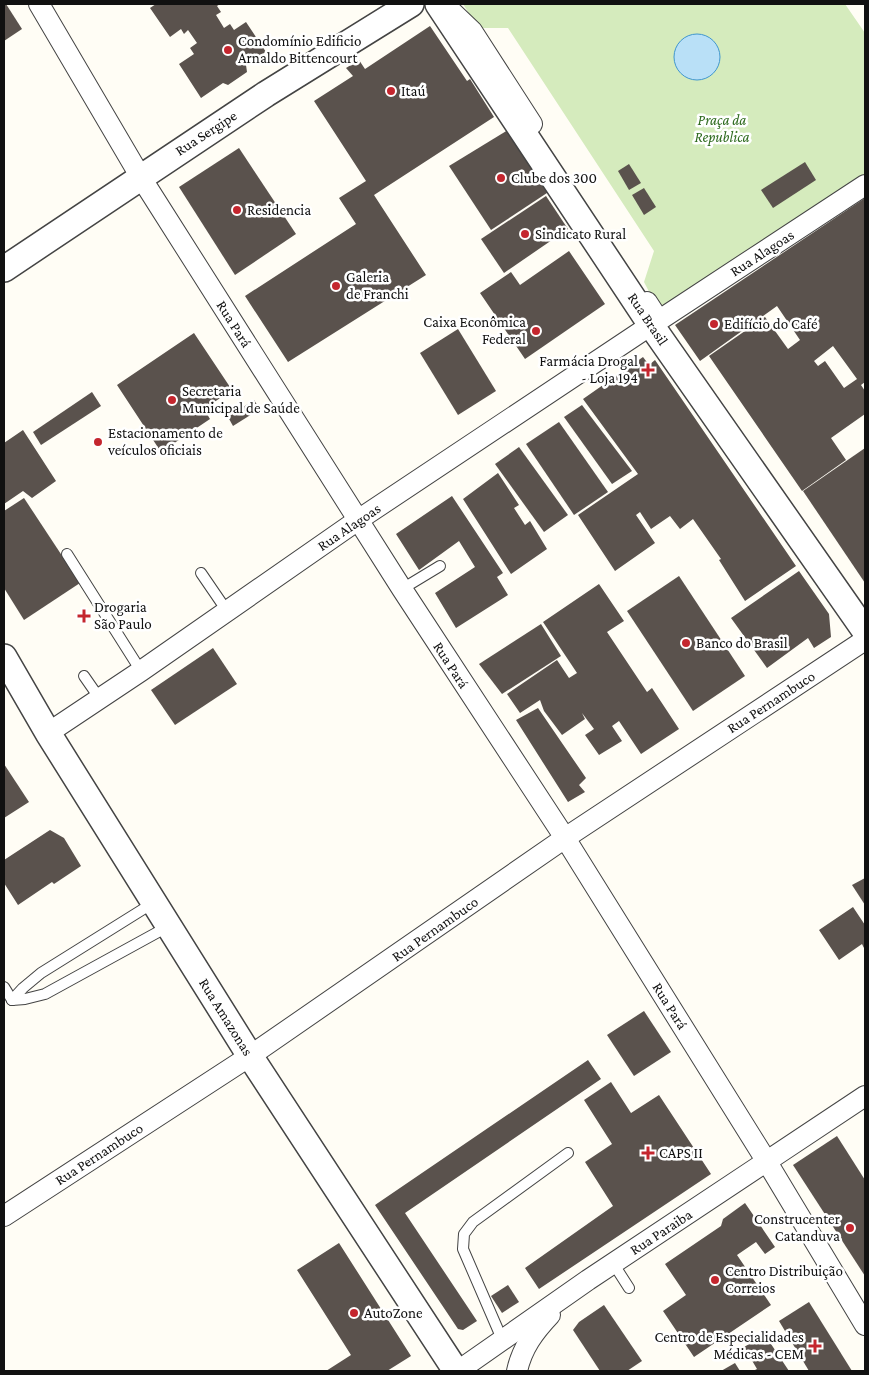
<svg xmlns="http://www.w3.org/2000/svg" width="869" height="1375" font-family="'Crimson Pro',serif">
  <style>
    .green { fill: #d5ebbd }
    .water { fill: #b9e0f7; stroke: #3f96cf }
    .building { fill: #5a524d; fill-rule: evenodd }
    .lines { fill: none; stroke-linecap: round; stroke-linejoin: round }
    .service-casing { stroke: #444; stroke-width: 12 }
    .minor-casing { stroke: #444; stroke-width: 22 }
    .tertiary-casing { stroke: #444; stroke-width: 28 }
    .service { stroke: #fff; stroke-width: 10 }
    .minor { stroke: #fff; stroke-width: 20 }
    .tertiary { stroke: #fff; stroke-width: 25 }
    .poi-dot { fill: #c4262e; stroke: #fff; stroke-width: 2 }
    .labels { text-anchor: middle; dominant-baseline: central; stroke-width: 5; stroke-linejoin: round; paint-order: stroke }
    .poi-label { font-size: 15px; fill: #111; stroke: #fff; text-anchor: start }
    .park-label { font-size: 15px; font-style: italic; fill: #2f6b1f; stroke: #fff }
    .street-label { font-size: 15px; fill: #111; stroke: #fff }
  </style>
  <rect width="100%" height="100%" fill="#fffdf5"/>
  <path class="green" d="M 463,4 L 845,4 L 865,33 L 865,184 L 661,315 L 644,282 L 654,251 L 508,28 L 478,28 Z"/>
  <circle class="water" cx="697" cy="57" r="23"/>
  <g class="building">
    <path d="M 4,4 L 6,4 L 22,29 L 4,41 Z"/>
    <path d="M 156,4 L 220,4 L 217,6 L 221,12 L 216,15 L 224,28 L 230,24 L 234,30 L 246,22 L 266,52 L 246,65 L 247,72 L 228,85 L 223,83 L 201,98 L 179,64 L 194,54 L 190,48 L 197,43 L 188,30 L 184,34 L 181,29 L 170,37 L 150,8 Z"/>
    <path d="M 430,26 L 467,81 L 470,79 L 494,117 L 374,195 L 426,275 L 288,362 L 245,296 L 356,224 L 339,198 L 366,181 L 314,101 L 353,76 L 346,68 L 359,60 L 365,69 Z"/>
    <path d="M 513,127 L 553,189 L 491,230 L 449,166 Z"/>
    <path d="M 239,148 L 296,234 L 235,275 L 179,187 Z"/>
    <path d="M 805,162 L 816,180 L 773,208 L 761,190 Z"/>
    <path d="M 629,164 L 641,183 L 629,190 L 618,171 Z"/>
    <path d="M 644,188 L 656,207 L 644,215 L 632,195 Z"/>
    <path d="M 546,196 L 568,229 L 504,273 L 481,239 Z"/>
    <path d="M 865,198 L 865,382 L 861,385 L 865,391 L 865,414 L 831,438 L 846,460 L 802,491 L 709,356 L 765,317 L 788,349 L 800,340 L 777,306 L 700,361 L 675,325 ZM 833,346 L 857,379 L 844,388 L 825,361 L 818,366 L 814,361 Z"/>
    <path d="M 569,251 L 605,304 L 525,359 L 480,293 L 511,272 L 520,285 Z"/>
    <path d="M 458,329 L 496,391 L 458,415 L 420,353 Z"/>
    <path d="M 194,333 L 232,390 L 204,409 L 210,419 L 161,452 L 117,385 Z"/>
    <path d="M 643,357 L 649,365 L 655,360 L 796,566 L 745,601 L 719,560 L 721,559 L 693,519 L 680,529 L 670,516 L 651,529 L 640,512 L 636,515 L 655,543 L 615,571 L 578,515 L 638,474 L 583,399 Z"/>
    <path d="M 92,392 L 101,406 L 41,445 L 33,432 Z"/>
    <path d="M 254,400 L 260,409 L 233,426 L 228,417 Z"/>
    <path d="M 582,405 L 632,471 L 612,484 L 564,417 Z"/>
    <path d="M 559,422 L 608,492 L 574,515 L 526,444 Z"/>
    <path d="M 23,430 L 56,481 L 32,498 L 23,491 L 4,504 L 4,443 Z"/>
    <path d="M 519,447 L 568,515 L 544,532 L 495,464 Z"/>
    <path d="M 865,448 L 865,583 L 803,491 Z"/>
    <path d="M 498,473 L 519,505 L 514,508 L 525,525 L 530,521 L 547,549 L 511,574 L 463,499 Z"/>
    <path d="M 452,496 L 503,573 L 497,577 L 508,595 L 456,628 L 435,593 L 475,567 L 459,541 L 419,570 L 396,534 Z"/>
    <path d="M 24,498 L 80,583 L 24,620 L 4,588 L 4,511 Z"/>
    <path d="M 799,571 L 829,614 L 831,637 L 814,648 L 808,638 L 767,668 L 731,618 Z"/>
    <path d="M 679,576 L 745,676 L 693,711 L 627,611 Z"/>
    <path d="M 599,584 L 624,621 L 607,632 L 647,692 L 652,688 L 679,729 L 641,754 L 619,721 L 612,726 L 622,741 L 599,755 L 585,735 L 594,729 L 582,713 L 585,719 L 562,735 L 544,711 L 540,700 L 520,713 L 507,694 L 557,660 L 569,678 L 577,673 L 543,622 Z"/>
    <path d="M 541,624 L 561,656 L 502,694 L 479,664 Z"/>
    <path d="M 213,648 L 237,684 L 175,725 L 151,690 Z"/>
    <path d="M 538,708 L 586,778 L 579,785 L 585,792 L 568,802 L 516,720 Z"/>
    <path d="M 4,764 L 29,802 L 4,818 Z"/>
    <path d="M 50,830 L 64,838 L 81,866 L 54,884 L 52,882 L 18,905 L 4,883 L 4,860 Z"/>
    <path d="M 865,878 L 865,905 L 852,885 Z"/>
    <path d="M 853,907 L 865,925 L 865,950 L 862,944 L 839,960 L 819,930 Z"/>
    <path d="M 644,1011 L 671,1052 L 634,1076 L 607,1035 Z"/>
    <path d="M 588,1060 L 601,1079 L 405,1213 L 477,1321 L 463,1330 L 458,1329 L 375,1205 Z"/>
    <path d="M 611,1082 L 631,1113 L 659,1095 L 711,1174 L 539,1289 L 525,1268 L 613,1206 L 585,1162 L 612,1144 L 584,1100 Z"/>
    <path d="M 837,1136 L 865,1180 L 865,1276 L 793,1165 Z"/>
    <path d="M 745,1203 L 775,1247 L 765,1254 L 756,1242 L 737,1255 L 771,1305 L 694,1357 L 663,1311 L 686,1295 L 665,1264 L 721,1226 L 723,1219 Z"/>
    <path d="M 339,1243 L 411,1356 L 387,1371 L 326,1371 L 351,1355 L 297,1270 Z"/>
    <path d="M 508,1285 L 519,1302 L 502,1313 L 491,1296 Z"/>
    <path d="M 809,1302 L 852,1371 L 809,1371 L 779,1321 Z"/>
    <path d="M 604,1305 L 642,1361 L 627,1371 L 600,1371 L 573,1330 L 579,1322 Z"/>
    <path d="M 765,1335 L 789,1371 L 753,1371 L 757,1369 L 744,1347 Z"/>
    <path d="M 735,1363 L 740,1371 L 721,1371 Z"/>
  </g>
  <g class="lines">
    <g class="service-casing">
      <g id="service">
        <path d="M 67,554 L 141,671"/>
        <path d="M 201,573 L 227,611"/>
        <path d="M 402,589 L 440,566"/>
        <path d="M 84,676 L 100,699"/>
        <path d="M 4,987 L 12,1000"/>
        <path d="M 12,1000 L 25,999 L 45,994 L 169,926"/>
        <path d="M 12,1000 L 23,988 L 41,973 L 153,903"/>
        <path d="M 613,1263 L 629,1288"/>
        <path d="M 502,1339 L 463,1249 L 464,1234 L 473,1222 L 568,1153"/>
      </g>
    </g>
    <g class="minor-casing">
      <g id="minor">
        <path d="M 39,4 L 140,176 L 402,589 L 565,838 L 767,1162 L 865,1325"/>
        <path d="M 450,10 L 472,31 L 532,124"/>
        <path d="M 647,302 L 658,319 L 661,319 L 865,185"/>
        <path d="M 48,733 L 141,671 L 358,520 L 651,325"/>
        <path d="M 4,1216 L 250,1056 L 565,838 L 865,640"/>
        <path d="M 458,1371 L 588,1280 L 865,1096"/>
        <path d="M 517,1371 C 522,1348 534,1332 550,1315"/>
      </g>
    </g>
    <g class="tertiary-casing">
      <g id="tertiary">
        <path d="M 438,4 L 651,325 L 865,631"/>
        <path d="M 4,269 L 266,94 L 411,4"/>
        <path d="M 4,657 L 48,733 L 250,1056 L 456,1371"/>
      </g>
    </g>
    <use href="#service" class="service"/>
    <use href="#minor" class="minor"/>
    <use href="#tertiary" class="tertiary"/>
  </g>
  <g class="poi-dot">
    <circle cx="228" cy="50" r="5"/>
    <circle cx="391" cy="91" r="5"/>
    <circle cx="501" cy="178" r="5"/>
    <circle cx="237" cy="210" r="5"/>
    <circle cx="525" cy="234" r="5"/>
    <circle cx="336" cy="286" r="5"/>
    <circle cx="714" cy="324" r="5"/>
    <circle cx="536" cy="331" r="5"/>
    <path d="M645.5 362.5h5v5h5v5h-5v5h-5v-5h-5v-5h5z"/>
    <circle cx="172" cy="400" r="5"/>
    <circle cx="98" cy="442" r="5"/>
    <path d="M81.5 608.5h5v5h5v5h-5v5h-5v-5h-5v-5h5z"/>
    <circle cx="686" cy="643" r="5"/>
    <path d="M645.5 1145.5h5v5h5v5h-5v5h-5v-5h-5v-5h5z"/>
    <circle cx="850" cy="1228" r="5"/>
    <circle cx="715" cy="1280" r="5"/>
    <circle cx="354" cy="1313" r="5"/>
    <path d="M812.5 1338.5h5v5h5v5h-5v5h-5v-5h-5v-5h5z"/>
  </g>
  <g class="labels">
    <g class="poi-label">
      <text x="238" y="41">Condomínio Edificio<tspan x="238" dy="17">Arnaldo Bittencourt</tspan></text>
      <text x="401" y="91">Itaú</text>
      <text x="511" y="178">Clube dos 300</text>
      <text x="247" y="210">Residencia</text>
      <text x="535" y="234">Sindicato Rural</text>
      <text x="346" y="277">Galeria<tspan x="346" dy="17">de Franchi</tspan></text>
      <text x="526" y="322" text-anchor="end">Caixa Econômica<tspan x="526" dy="17">Federal</tspan></text>
      <text x="724" y="324">Edifício do Café</text>
      <text x="638" y="361" text-anchor="end">Farmácia Drogal<tspan x="638" dy="17">- Loja 194</tspan></text>
      <text x="182" y="391">Secretaria<tspan x="182" dy="17">Municipal de Saúde</tspan></text>
      <text x="108" y="433">Estacionamento de<tspan x="108" dy="17">veículos oficiais</tspan></text>
      <text x="94" y="607">Drogaria<tspan x="94" dy="17">São Paulo</tspan></text>
      <text x="696" y="643">Banco do Brasil</text>
      <text x="659" y="1153">CAPS II</text>
      <text x="840" y="1219" text-anchor="end">Construcenter<tspan x="840" dy="17">Catanduva</tspan></text>
      <text x="725" y="1271">Centro Distribuição<tspan x="725" dy="17">Correios</tspan></text>
      <text x="364" y="1313">AutoZone</text>
      <text x="804" y="1337" text-anchor="end">Centro de Especialidades<tspan x="804" dy="17">Médicas - CEM</tspan></text>
    </g>
    <g class="park-label">
      <text x="722" y="120">Praça da<tspan x="722" dy="17">Republica</tspan></text>
    </g>
    <g class="street-label">
      <text transform="translate(206 133) rotate(-33)">Rua Sergipe</text>
      <text transform="translate(762 253) rotate(-33)">Rua Alagoas</text>
      <text transform="translate(648 319) rotate(56)">Rua Brasil</text>
      <text transform="translate(234 324) rotate(58)">Rua Pará</text>
      <text transform="translate(349 527) rotate(-34)">Rua Alagoas</text>
      <text transform="translate(451 665) rotate(57)">Rua Pará</text>
      <text transform="translate(771 702) rotate(-33)">Rua Pernambuco</text>
      <text transform="translate(435 929) rotate(-35)">Rua Pernambuco</text>
      <text transform="translate(670 1006) rotate(58)">Rua Pará</text>
      <text transform="translate(226 1017) rotate(58)">Rua Amazonas</text>
      <text transform="translate(99 1154) rotate(-33)">Rua Pernambuco</text>
      <text transform="translate(661 1232) rotate(-33)">Rua Paraiba</text>
    </g>
  </g>
  <rect width="869" height="1375" fill="none" stroke="#111111" stroke-width="10"/>
</svg>
